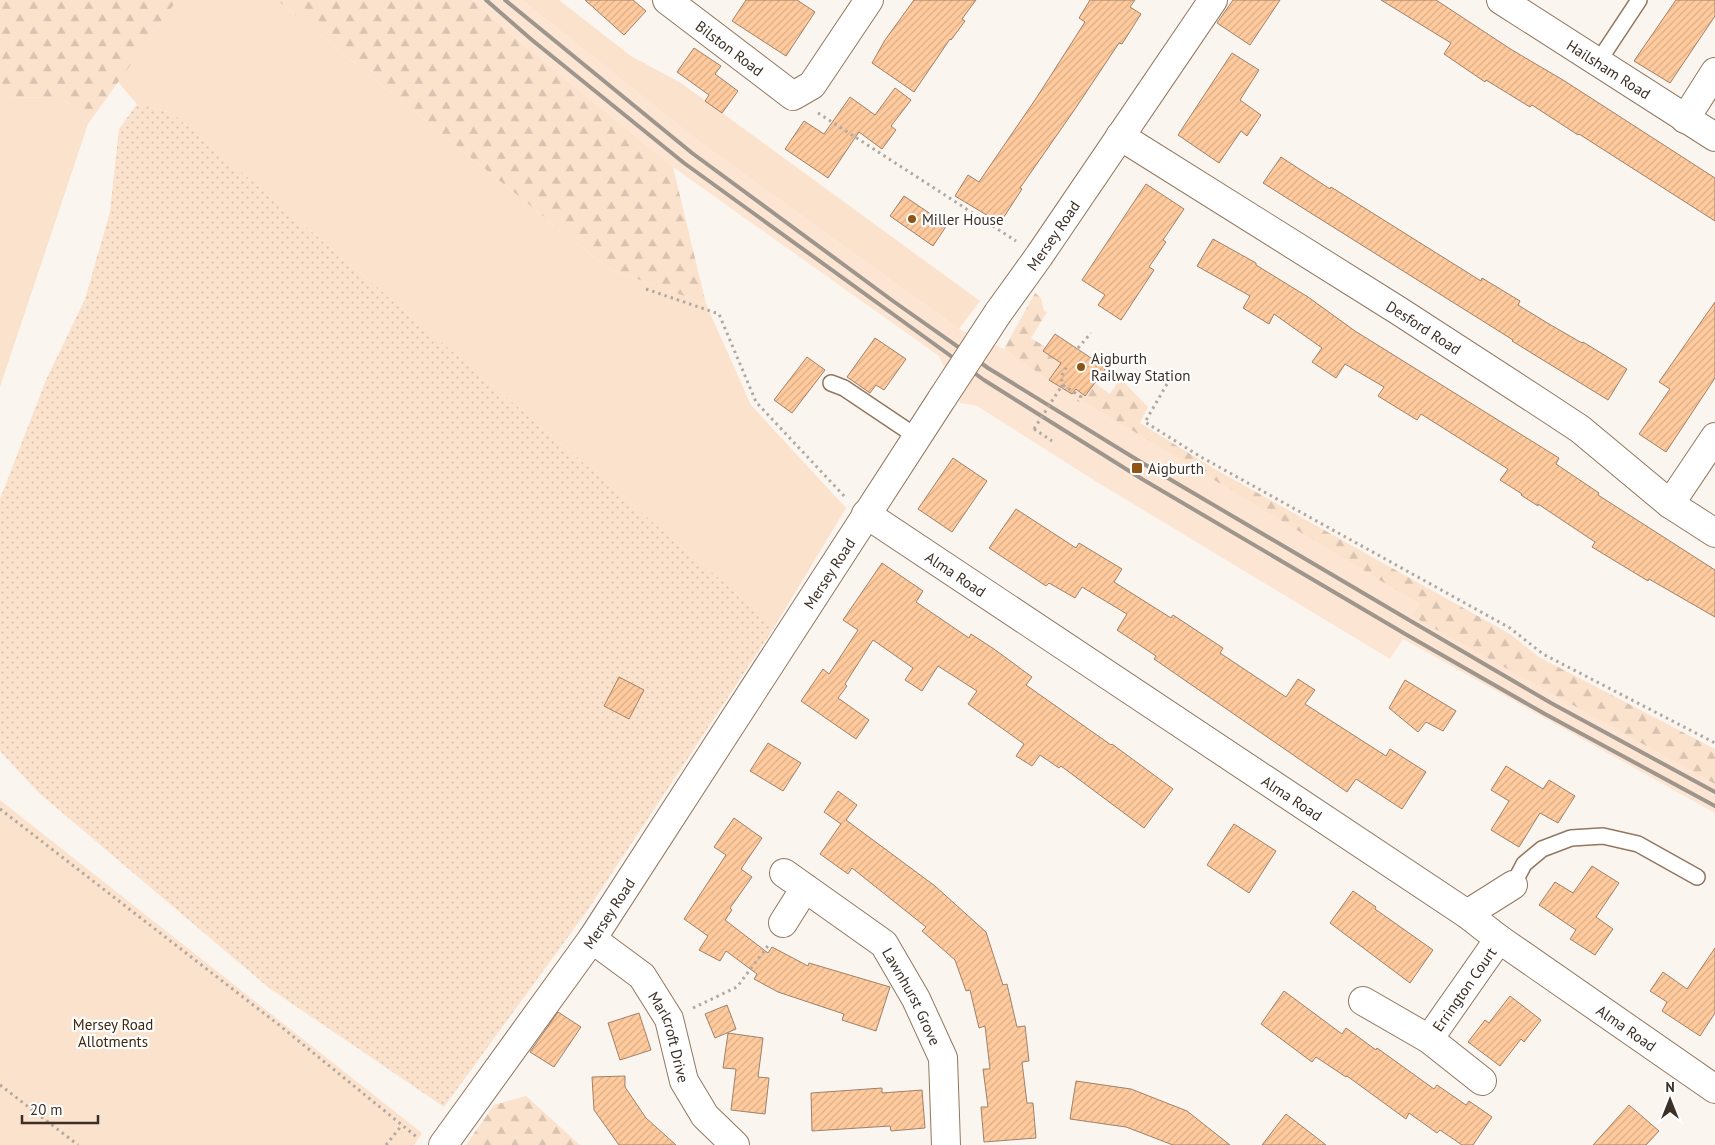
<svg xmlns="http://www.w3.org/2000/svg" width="1715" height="1145" font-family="'PT Sans',sans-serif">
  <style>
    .built { fill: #fce5d2 }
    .green { fill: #fbe2cd }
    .forest { fill: url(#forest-firs) }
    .park { fill: url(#park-dots) }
    .building { fill: url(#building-hatch); stroke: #9f826a }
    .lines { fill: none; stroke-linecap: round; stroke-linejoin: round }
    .lane-casing { stroke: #93775f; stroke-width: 18 }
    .street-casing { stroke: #93775f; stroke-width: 30 }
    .path { stroke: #b1a9a2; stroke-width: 3; stroke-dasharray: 2.5 4; stroke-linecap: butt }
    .lane { stroke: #fff; stroke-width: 15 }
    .street { stroke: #fff; stroke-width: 28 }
    .rail { stroke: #9e958d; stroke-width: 4 }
    .street-bridge-casing { stroke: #93775f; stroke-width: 30; stroke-linecap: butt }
    .path-bridge { stroke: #b1a9a2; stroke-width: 3; stroke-dasharray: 2.5 4; stroke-linecap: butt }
    .street-bridge { stroke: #fff; stroke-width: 28 }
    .poi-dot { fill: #8f5413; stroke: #fff; stroke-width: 2 }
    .labels { text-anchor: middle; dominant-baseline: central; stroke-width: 4.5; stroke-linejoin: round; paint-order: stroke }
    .street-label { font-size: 15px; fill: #3c3026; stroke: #fff }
    .poi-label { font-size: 15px; fill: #3c3026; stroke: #fff; text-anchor: start }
    .park-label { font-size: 15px; fill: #3f260d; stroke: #fff }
  </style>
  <defs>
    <pattern id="forest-firs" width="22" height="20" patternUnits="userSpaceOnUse" patternTransform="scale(1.25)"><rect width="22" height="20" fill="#fbe2cd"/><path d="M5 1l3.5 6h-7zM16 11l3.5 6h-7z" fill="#d8c2b0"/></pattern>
    <pattern id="park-dots" width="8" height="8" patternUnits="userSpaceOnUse" patternTransform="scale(1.25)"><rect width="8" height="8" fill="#fbe2cd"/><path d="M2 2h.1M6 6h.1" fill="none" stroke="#d8c2b0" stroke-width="1.8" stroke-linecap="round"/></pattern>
    <pattern id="building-hatch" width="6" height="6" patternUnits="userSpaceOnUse" patternTransform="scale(1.25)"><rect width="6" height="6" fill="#ffca9d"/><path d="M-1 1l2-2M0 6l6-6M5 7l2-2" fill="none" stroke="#dbae87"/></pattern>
  </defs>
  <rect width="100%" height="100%" fill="#fbf5f0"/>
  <path class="built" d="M 472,0 L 522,0 L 696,139 L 959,329 L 1004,349 L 1072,394 L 1075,389 L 1085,396 L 1083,400 L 1419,604 L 1413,616 L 1715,784 L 1715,813 L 1403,639 L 1390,659 L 1092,479 L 977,406 L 960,403 L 939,356 L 673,167 L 516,39 Z"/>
  <g class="green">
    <path d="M 177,0 L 277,0 L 607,268 L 706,304 L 751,405 L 846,508 L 775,626 L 172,113 L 137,104 L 118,82 Z"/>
    <path d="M 522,0 L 559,0 L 631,56 L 681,83 L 980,301 L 959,329 L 696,139 Z"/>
    <path d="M 61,97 L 88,124 L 0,387 L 0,98 Z"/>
    <path d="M 0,800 L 422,1133 L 414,1145 L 0,1145 Z"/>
  </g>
  <g class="forest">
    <path d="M 0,0 L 177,0 L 88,124 L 61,97 L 0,98 Z"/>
    <path d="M 277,0 L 472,0 L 516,39 L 673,167 L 706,304 L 607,268 Z"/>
    <path d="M 1035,293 L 1041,298 L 1044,311 L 1047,312 L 1031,338 L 1046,347 L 1043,351 L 1061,363 L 1049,380 L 1004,349 Z"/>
    <path d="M 1120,378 L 1148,407 L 1140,423 L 1213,468 L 1510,634 L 1539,657 L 1715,749 L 1715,784 L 1412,616 L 1419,604 L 1082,400 L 1095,383 L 1110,394 Z"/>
    <path d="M 526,1096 L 580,1145 L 466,1145 L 494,1105 Z"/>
  </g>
  <path class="park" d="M 137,104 L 172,113 L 775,626 L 587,911 L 444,1107 L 269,988 L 39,793 L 0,751 L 0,499 L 46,380 L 85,299 L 110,212 L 119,129 Z"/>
  <g class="building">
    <path d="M 585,0 L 633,0 L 646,11 L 624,35 Z"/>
    <path d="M 746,0 L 797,0 L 815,12 L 786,56 L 732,21 Z"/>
    <path d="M 914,0 L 976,0 L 962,19 L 965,21 L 951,40 L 950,39 L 914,92 L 872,63 L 885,40 Z"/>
    <path d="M 1090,0 L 1135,0 L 1130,7 L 1141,14 L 1122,44 L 1119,43 L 1075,109 L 1020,188 L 1022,189 L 1000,223 L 955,196 L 968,175 L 979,182 L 1037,97 L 1085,22 L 1079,18 Z"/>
    <path d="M 1233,0 L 1280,0 L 1250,45 L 1217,23 Z"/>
    <path d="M 1381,0 L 1436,0 L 1512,50 L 1563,80 L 1715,178 L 1715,221 L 1579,134 L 1578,135 L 1532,105 L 1530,107 L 1486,80 L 1485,82 L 1444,54 L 1451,43 Z"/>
    <path d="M 1676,0 L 1715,0 L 1715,16 L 1670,83 L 1634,61 Z"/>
    <path d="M 694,48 L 721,66 L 715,74 L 738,91 L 722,113 L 705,101 L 709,95 L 677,72 Z"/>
    <path d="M 1232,53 L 1259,70 L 1240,100 L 1261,115 L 1247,136 L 1241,131 L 1219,163 L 1178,135 Z"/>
    <path d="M 895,88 L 911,100 L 891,126 L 896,130 L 882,149 L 859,132 L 828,178 L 785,149 L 804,121 L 824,134 L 850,97 L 875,115 Z"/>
    <path d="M 1281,157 L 1330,189 L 1331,187 L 1481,281 L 1482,278 L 1520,301 L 1518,305 L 1549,324 L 1582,343 L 1583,342 L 1627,369 L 1608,400 L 1512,341 L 1513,340 L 1263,183 Z"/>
    <path d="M 1146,184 L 1184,209 L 1163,240 L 1166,242 L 1149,267 L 1154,270 L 1121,320 L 1098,305 L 1105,295 L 1082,280 Z"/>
    <path d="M 904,196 L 947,225 L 933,246 L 890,216 Z"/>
    <path d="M 1213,239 L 1256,263 L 1256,265 L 1308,297 L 1355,331 L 1559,458 L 1556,464 L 1599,493 L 1598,495 L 1715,570 L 1715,617 L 1649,579 L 1648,581 L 1592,547 L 1595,542 L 1538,504 L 1538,506 L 1521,495 L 1522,494 L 1500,480 L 1508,469 L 1421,414 L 1417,420 L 1378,396 L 1384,387 L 1345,364 L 1336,378 L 1312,362 L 1322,348 L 1274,314 L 1269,324 L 1243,308 L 1250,296 L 1197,266 Z"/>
    <path d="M 1715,302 L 1715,378 L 1666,452 L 1639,434 L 1670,389 L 1659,382 Z"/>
    <path d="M 1055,334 L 1106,368 L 1085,396 L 1076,389 L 1072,394 L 1049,380 L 1061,363 L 1043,351 Z"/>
    <path d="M 875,338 L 906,359 L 884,390 L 876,385 L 870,393 L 847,377 Z"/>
    <path d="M 807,357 L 825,370 L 792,413 L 774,400 Z"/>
    <path d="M 953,458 L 987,481 L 952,532 L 918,509 Z"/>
    <path d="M 1016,509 L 1076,548 L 1079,543 L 1122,569 L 1114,582 L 1171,618 L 1173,615 L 1223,648 L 1220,653 L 1286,697 L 1298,679 L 1315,690 L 1305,704 L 1386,756 L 1390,749 L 1426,772 L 1402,809 L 1356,779 L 1347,792 L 1154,659 L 1156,656 L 1117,630 L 1127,614 L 1082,587 L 1075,598 L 1049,583 L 1046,586 L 989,548 Z"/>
    <path d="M 882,563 L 923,591 L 916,602 L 969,638 L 971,634 L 994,649 L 1032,677 L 1026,685 L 1111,745 L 1112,744 L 1173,789 L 1144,828 L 1061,766 L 1059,768 L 1040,755 L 1032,766 L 1016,756 L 1024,744 L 968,704 L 977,691 L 938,666 L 922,691 L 905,680 L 913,668 L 873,640 L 845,684 L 847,686 L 838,698 L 869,720 L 856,739 L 801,701 L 823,669 L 829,674 L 858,630 L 843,620 Z"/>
    <path d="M 619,677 L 644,690 L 629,719 L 604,706 Z"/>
    <path d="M 1405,680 L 1456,711 L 1443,731 L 1426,722 L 1418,732 L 1389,708 Z"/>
    <path d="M 768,743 L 801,763 L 783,791 L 750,771 Z"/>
    <path d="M 1506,766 L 1543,789 L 1549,780 L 1575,796 L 1558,823 L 1540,813 L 1519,847 L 1491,830 L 1509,801 L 1491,790 Z"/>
    <path d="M 838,791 L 857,805 L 846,820 L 935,886 L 986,932 L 1003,985 L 1007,984 L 1017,1027 L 1025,1026 L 1029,1061 L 1022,1062 L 1027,1103 L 1033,1103 L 1036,1138 L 984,1142 L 981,1107 L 988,1107 L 983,1069 L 990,1069 L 985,1026 L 979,1028 L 970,990 L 966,991 L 955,960 L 922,931 L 926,927 L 852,868 L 848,874 L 820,854 L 841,824 L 824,812 Z"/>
    <path d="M 734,818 L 762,838 L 741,869 L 752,877 L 730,908 L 732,910 L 725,920 L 768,953 L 772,947 L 808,966 L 809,963 L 890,987 L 876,1031 L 842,1020 L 844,1014 L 778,992 L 754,979 L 757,974 L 726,951 L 720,961 L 699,950 L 708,936 L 684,919 L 726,855 L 714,847 Z"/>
    <path d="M 1234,824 L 1276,851 L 1249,893 L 1207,865 Z"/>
    <path d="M 1592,866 L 1619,883 L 1596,917 L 1613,929 L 1595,955 L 1570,939 L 1576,930 L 1539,905 L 1555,882 L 1573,893 Z"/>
    <path d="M 1353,891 L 1376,907 L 1375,909 L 1433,950 L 1410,983 L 1330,923 Z"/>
    <path d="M 1715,948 L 1715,1013 L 1700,1036 L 1662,1011 L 1667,1002 L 1650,991 L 1663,972 L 1687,989 Z"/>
    <path d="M 1284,991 L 1342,1034 L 1346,1028 L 1376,1050 L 1377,1048 L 1434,1089 L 1437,1085 L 1466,1105 L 1469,1101 L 1492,1117 L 1473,1145 L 1462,1145 L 1440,1130 L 1437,1133 L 1409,1113 L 1406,1119 L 1347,1076 L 1346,1077 L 1316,1057 L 1312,1062 L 1261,1024 Z"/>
    <path d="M 1510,996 L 1541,1020 L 1524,1042 L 1521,1039 L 1500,1066 L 1468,1042 L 1485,1020 L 1489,1023 Z"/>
    <path d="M 727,1005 L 736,1029 L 715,1038 L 705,1014 Z"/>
    <path d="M 558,1012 L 581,1027 L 554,1067 L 530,1052 Z"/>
    <path d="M 639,1013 L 651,1050 L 620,1060 L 608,1023 Z"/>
    <path d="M 728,1033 L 763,1038 L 758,1077 L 769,1078 L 765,1114 L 731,1110 L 736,1069 L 723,1068 Z"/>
    <path d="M 625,1076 L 625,1087 L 646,1118 L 676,1145 L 619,1145 L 594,1110 L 592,1077 Z"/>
    <path d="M 1076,1081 L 1131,1089 L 1187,1111 L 1230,1145 L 1173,1145 L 1126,1127 L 1070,1119 Z"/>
    <path d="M 882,1088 L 882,1093 L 922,1090 L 925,1128 L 891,1131 L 890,1126 L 812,1131 L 811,1093 Z"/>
    <path d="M 1629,1105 L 1659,1131 L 1646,1145 L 1593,1145 Z"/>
    <path d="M 1286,1114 L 1326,1145 L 1262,1145 Z"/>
  </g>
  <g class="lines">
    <g class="lane-casing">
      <g id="lane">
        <path d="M 1598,62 L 1639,0"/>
        <path d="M 831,383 L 844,388 L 917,437"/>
        <path d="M 1513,885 L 1524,864 L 1542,849 L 1571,838 L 1603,836 L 1638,844 L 1697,877"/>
      </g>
    </g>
    <g class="street-casing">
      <g id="street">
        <path id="s1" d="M 667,0 L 793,96 L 812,85 L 869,0"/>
        <path id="s2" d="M 1501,0 L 1715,137"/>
        <path d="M 1685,119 L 1715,72"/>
        <path id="s3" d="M 1120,136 L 1399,311 L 1536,400 L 1580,429 L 1670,504 L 1715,533"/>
        <path id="s4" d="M 998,313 L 1039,256 L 1213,0"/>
        <path d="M 1670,504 L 1715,437"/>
        <path id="s5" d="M 866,514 L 1467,914 L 1499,939 L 1715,1089"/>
        <path id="s6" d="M 784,873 L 884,944 L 916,999 L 943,1058 L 946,1145"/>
        <path d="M 1467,914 L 1513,885"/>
        <path d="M 783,923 L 805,888"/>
        <path id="s7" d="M 592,939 L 642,976 L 669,1019 L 684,1081 L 705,1116 L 735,1145"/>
        <path d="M 1363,1001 L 1429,1039 L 1482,1081"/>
        <path id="s8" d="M 1429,1039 L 1499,939"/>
        <path id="s9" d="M 443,1145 L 592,939 L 943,397"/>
      </g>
    </g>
    <g class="path">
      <path d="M 818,113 L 1016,241"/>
      <path d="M 646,289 L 719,314 L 756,402 L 846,498"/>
      <path d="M 1078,348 L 1091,333"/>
      <path d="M 1167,384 L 1145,422 L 1201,457 L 1510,628 L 1543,654 L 1715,743"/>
      <path d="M 1063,385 L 1081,397 L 1078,401"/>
      <path d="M 1061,387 L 1063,385 L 1061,377 L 1067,366"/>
      <path d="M 1034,429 L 1052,441"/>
      <path d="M 0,809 L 279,1025 L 418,1138"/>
      <path d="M 693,1008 L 737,987 L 770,943"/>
      <path d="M 0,1085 L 78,1145"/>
      <path d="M 386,1145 L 402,1125"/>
    </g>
    <use href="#lane" class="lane"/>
    <use href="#street" class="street"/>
    <g class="rail">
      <path d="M 486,0 L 532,40 L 684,163 L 984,380 L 1142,479 L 1407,635 L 1545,714 L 1715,806"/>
      <path d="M 505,0 L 692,153 L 893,301 L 988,368 L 1144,464 L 1409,620 L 1551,703 L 1715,792"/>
    </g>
    <g class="street-bridge-casing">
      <path id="street-bridge" d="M 943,397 L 998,313"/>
    </g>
    <path class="path-bridge" d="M 1034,429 L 1061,387"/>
    <use href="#street-bridge" class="street-bridge"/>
  </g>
  <g class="poi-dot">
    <circle cx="912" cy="219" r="5"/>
    <circle cx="1081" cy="367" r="5"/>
    <rect x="1131" y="462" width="12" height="12" rx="2.5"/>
  </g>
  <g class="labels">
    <g class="street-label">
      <text stroke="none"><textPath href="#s1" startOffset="79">Bilston Road</textPath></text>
      <text stroke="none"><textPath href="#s2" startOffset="128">Hailsham Road</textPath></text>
      <text stroke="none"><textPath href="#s4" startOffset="95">Mersey Road</textPath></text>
      <text stroke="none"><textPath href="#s3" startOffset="359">Desford Road</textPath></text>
      <text stroke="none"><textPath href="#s9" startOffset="690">Mersey Road</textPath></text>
      <text stroke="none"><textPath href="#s5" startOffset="108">Alma Road</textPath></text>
      <text stroke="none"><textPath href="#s5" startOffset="512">Alma Road</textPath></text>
      <text stroke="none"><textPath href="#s9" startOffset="285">Mersey Road</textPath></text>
      <text stroke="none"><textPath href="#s8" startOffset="61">Errington Court</textPath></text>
      <text stroke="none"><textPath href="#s6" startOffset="182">Lawnhurst Grove</textPath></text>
      <text stroke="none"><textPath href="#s5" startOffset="918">Alma Road</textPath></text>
      <text stroke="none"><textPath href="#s7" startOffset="130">Marlcroft Drive</textPath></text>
    </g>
    <g class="poi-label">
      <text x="922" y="219">Miller House</text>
      <text x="1091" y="358">Aigburth<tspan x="1091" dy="17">Railway Station</tspan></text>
      <text x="1148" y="468">Aigburth</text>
    </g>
    <g class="park-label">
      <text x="113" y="1024">Mersey Road<tspan x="113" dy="17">Allotments</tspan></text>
    </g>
  </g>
  <g transform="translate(1670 1100)" stroke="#ffffff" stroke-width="4" paint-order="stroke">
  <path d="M0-4L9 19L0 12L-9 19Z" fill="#3c3026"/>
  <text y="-8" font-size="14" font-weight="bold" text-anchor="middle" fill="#3c3026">N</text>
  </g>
  <path d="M22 1115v8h76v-8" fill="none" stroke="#3c3026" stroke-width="2.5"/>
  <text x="30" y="1115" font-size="15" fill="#3c3026" stroke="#ffffff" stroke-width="4" paint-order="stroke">20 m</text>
</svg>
